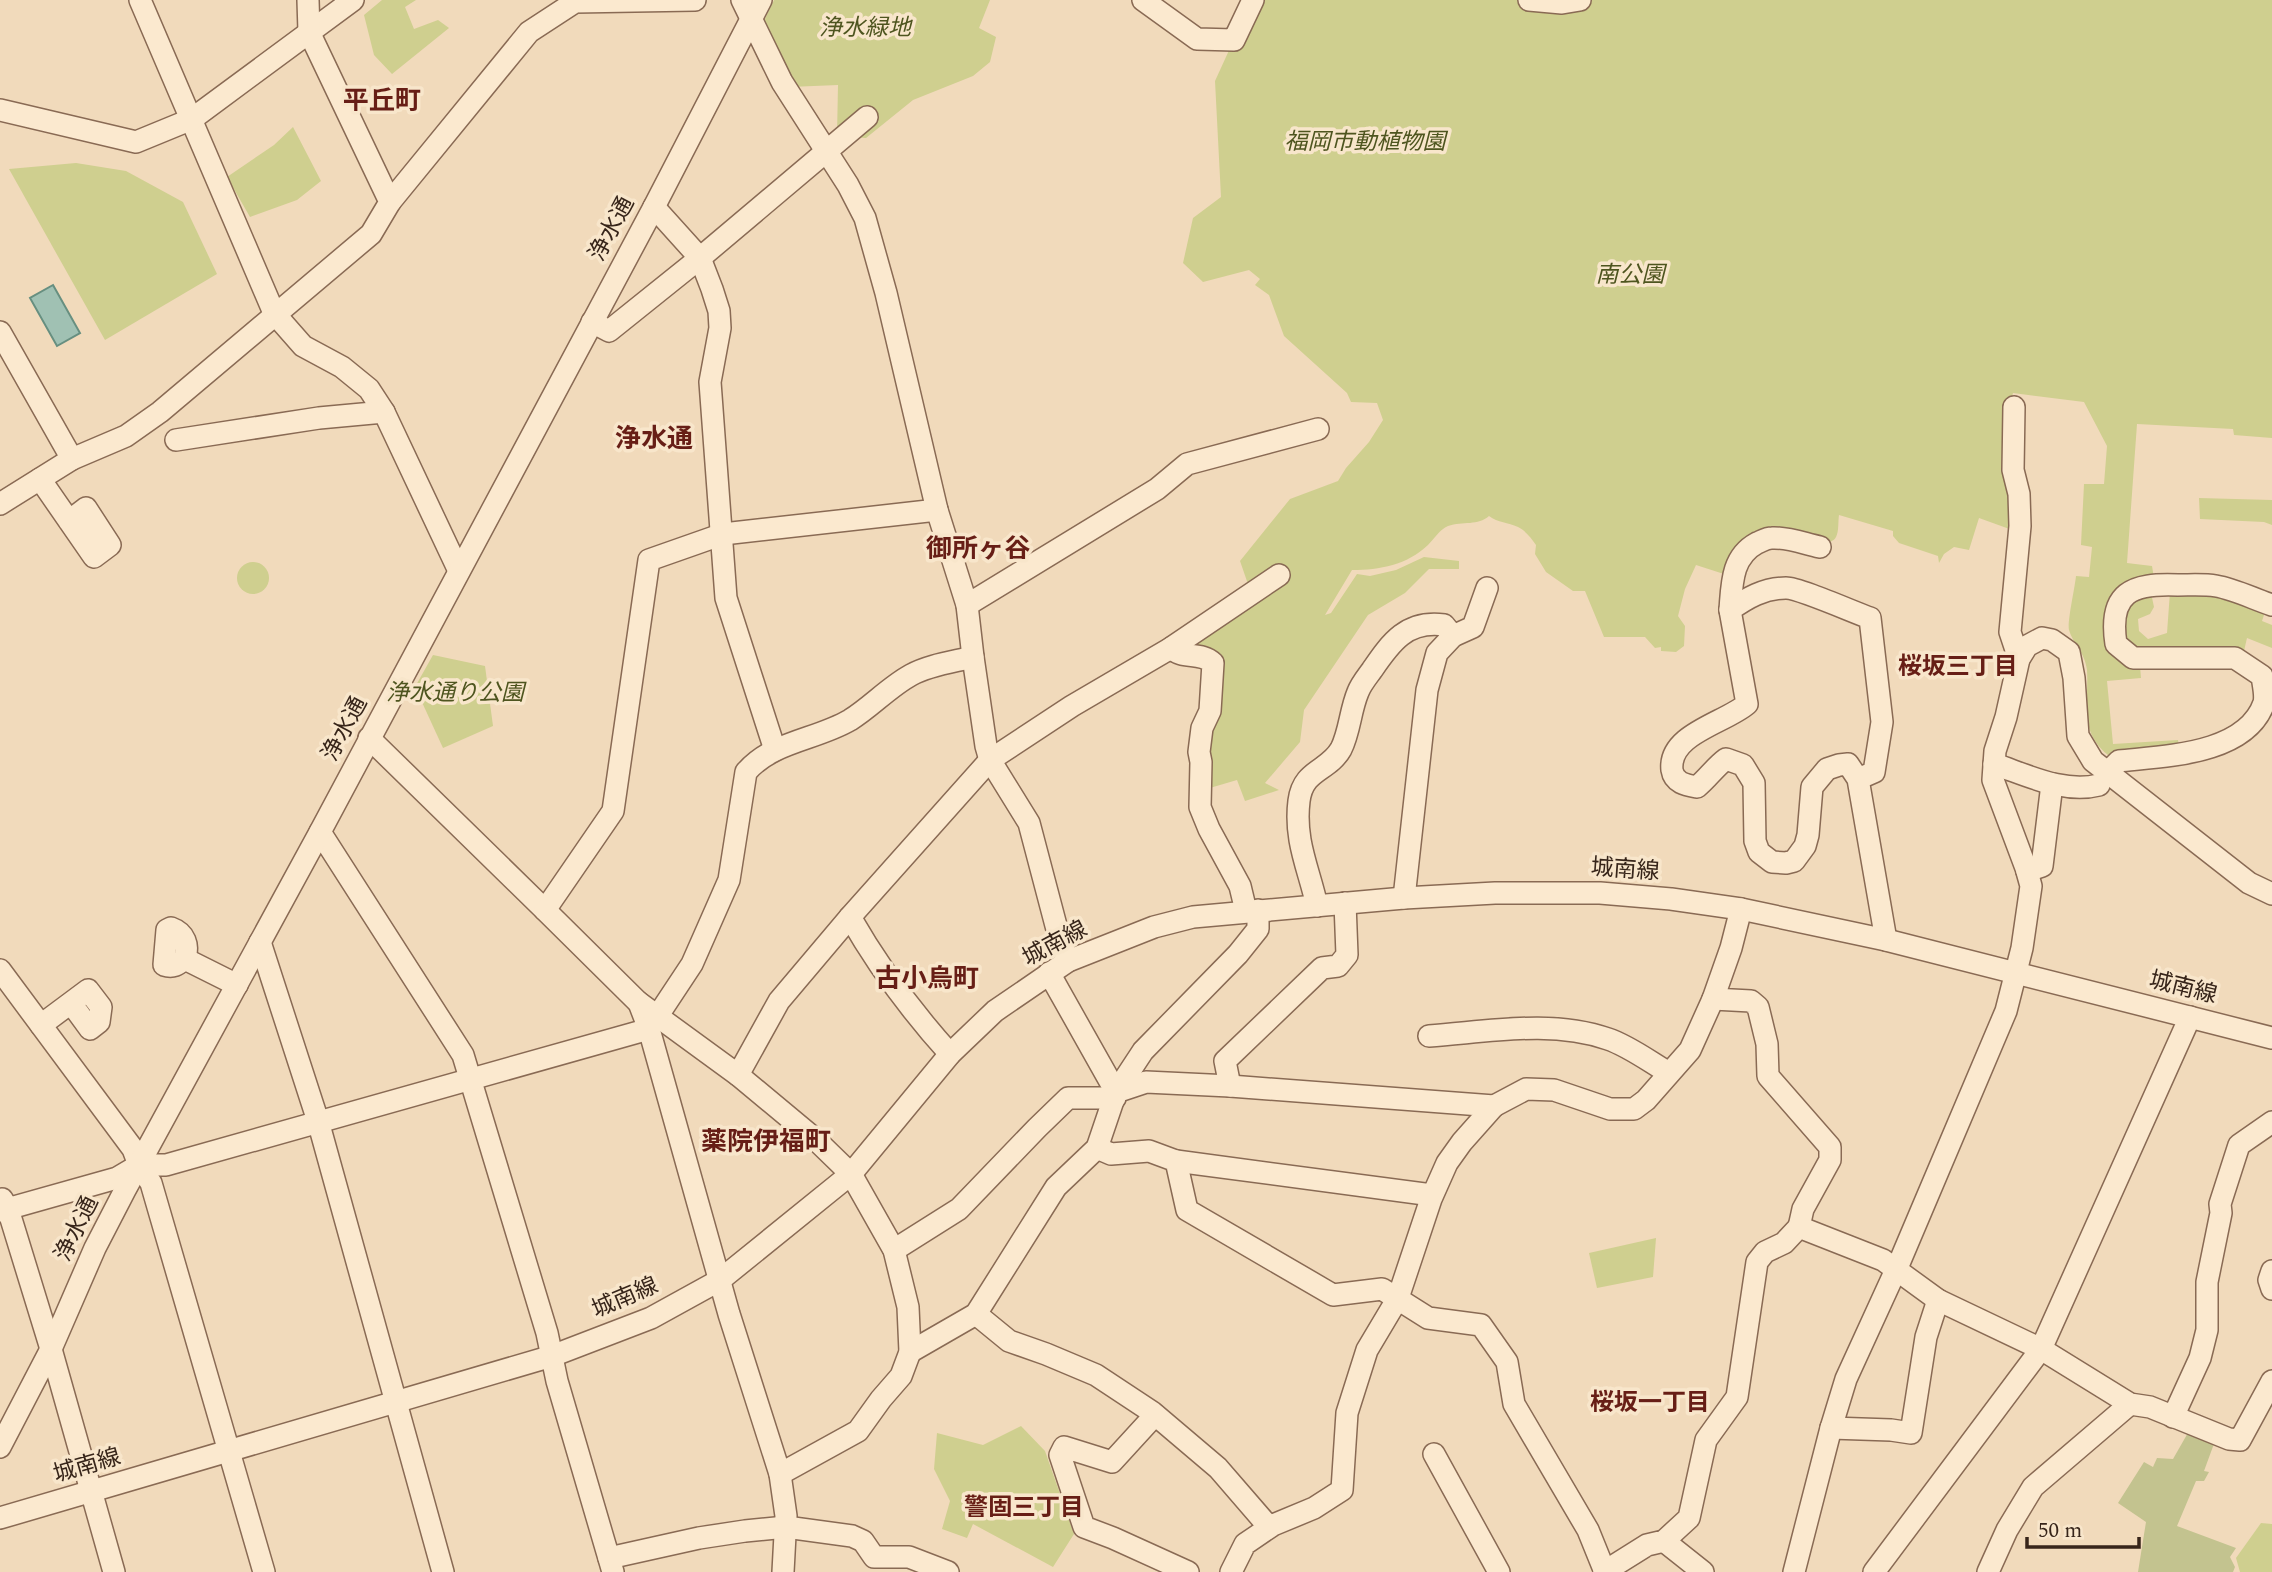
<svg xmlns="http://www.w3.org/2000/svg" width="2272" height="1572" font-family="Spectral,'Noto Sans JP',serif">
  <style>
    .green { fill: #cfcf8f }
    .cemetery { fill: #c3c38f }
    .water { fill: #a0c1b3; stroke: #678f80; stroke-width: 2 }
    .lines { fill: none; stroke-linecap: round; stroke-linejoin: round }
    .minor-casing { stroke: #896a54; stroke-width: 24 }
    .minor { stroke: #fbe9cf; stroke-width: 21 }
    .labels { text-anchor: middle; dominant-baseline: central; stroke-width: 7; stroke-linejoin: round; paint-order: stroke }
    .park-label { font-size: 23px; font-style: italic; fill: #4e551f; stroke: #f8e6cb }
    .street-label { font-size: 23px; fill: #37251a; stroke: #f8e6cb }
    .neighbourhood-label { font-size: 24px; font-weight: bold; fill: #671e16; stroke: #f8e6cb }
    .quarter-label { font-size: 26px; font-weight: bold; fill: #671e16; stroke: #f8e6cb }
  </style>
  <rect width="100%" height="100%" fill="#f1dabb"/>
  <g class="green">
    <path d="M 382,0 L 416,0 L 405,7 L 414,29 L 438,20 L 449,28 L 392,74 L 374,55 L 364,15 Z"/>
    <path d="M 774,0 L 990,0 L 979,28 L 996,37 L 990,62 L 973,76 L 913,100 L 866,138 L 837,136 L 838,85 L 789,87 L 762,25 Z"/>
    <path d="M 1252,0 L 2272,0 L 2272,438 L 2234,435 L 2233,429 L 2137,424 L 2127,563 L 2152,566 L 2154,578 L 2107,619 L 2140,666 L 2141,678 L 2107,681 L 2113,744 L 2178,740 L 2179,747 L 2108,755 C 2078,731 2089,702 2087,670 C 2085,652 2073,644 2069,630 C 2067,622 2075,587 2076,576 L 2089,577 L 2092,547 L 2081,545 L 2084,484 L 2104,484 L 2107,446 L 2084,402 L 2013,393 L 2010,405 L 2015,531 L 1979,518 L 1969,550 L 1954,547 L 1944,554 L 1939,563 L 1938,556 L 1899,543 L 1893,536 L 1893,531 L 1839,515 C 1838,521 1839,532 1836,537 C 1829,551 1790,535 1777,532 L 1727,575 L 1696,565 L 1685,589 L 1678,616 L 1685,626 L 1684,646 L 1676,652 L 1661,651 L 1661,647 L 1655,648 L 1645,637 L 1604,637 L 1585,591 L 1573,591 L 1546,572 L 1535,554 L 1536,545 C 1531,538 1526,531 1518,527 C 1508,522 1498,523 1489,516 C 1478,526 1463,521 1448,526 C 1440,529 1434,539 1428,545 C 1407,565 1380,570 1352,570 L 1325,615 L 1331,613 L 1357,574 L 1370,576 L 1396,570 L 1424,557 L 1459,561 L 1459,569 L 1429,569 L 1405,593 L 1368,615 L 1304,710 L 1300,742 L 1265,783 L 1279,790 L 1245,801 L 1237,780 L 1203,790 L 1217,660 L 1182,651 L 1249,587 L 1240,561 L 1290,499 L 1338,481 L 1346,468 L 1369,442 L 1383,420 L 1377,403 L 1351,402 L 1347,393 L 1284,336 L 1269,295 L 1255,285 L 1260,279 L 1249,270 L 1203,282 L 1183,263 L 1193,218 L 1221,197 L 1215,81 Z"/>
    <path d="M 293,127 L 321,181 L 297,200 L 250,217 L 227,177 L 274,145 Z"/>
    <path d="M 76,163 L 126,171 L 183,202 L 217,274 L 105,340 L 9,169 Z"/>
    <path d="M 2199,498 L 2272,500 L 2272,525 L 2264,522 L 2200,519 Z"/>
    <circle cx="253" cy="578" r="16"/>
    <path d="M 2170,592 L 2210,594 L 2261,608 L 2264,615 L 2262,621 L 2272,625 L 2272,648 L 2247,638 L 2244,651 L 2137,651 L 2124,637 C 2122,605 2121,606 2151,593 L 2154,607 L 2150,614 L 2138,619 L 2139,631 L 2148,639 L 2167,633 Z"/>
    <path d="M 433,655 L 485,666 L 493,726 L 443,748 L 415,687 Z"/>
    <path d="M 1656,1238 L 1653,1277 L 1597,1288 L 1589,1253 Z"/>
    <path d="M 1021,1426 L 1045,1451 L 1074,1534 L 1053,1567 L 973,1524 L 967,1538 L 942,1529 L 950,1501 L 934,1469 L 937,1433 L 983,1445 Z"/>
    <path d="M 2261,1523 L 2272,1524 L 2272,1572 L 2240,1572 L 2236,1558 Z"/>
  </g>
  <path class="cemetery" d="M 2189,1431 L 2215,1441 L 2204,1471 L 2209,1472 L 2204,1481 L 2196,1481 L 2177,1526 L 2236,1548 L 2230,1557 L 2235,1567 L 2233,1572 L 2138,1572 L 2146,1522 L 2118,1503 L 2144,1462 L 2153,1467 L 2157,1458 L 2173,1459 Z"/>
  <path class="water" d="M 53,285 L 80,333 L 57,346 L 30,298 Z"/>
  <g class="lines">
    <g class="minor-casing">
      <g id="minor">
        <path d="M 140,0 L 274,313 L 303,346 L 342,367 L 369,389 L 384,412 L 459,571"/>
        <path d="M 742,0 L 782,82 L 848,185 L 865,218 L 886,293 L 937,510 L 967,605 L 973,657 L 986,746 L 990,760 L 1029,823 L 1059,937 L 1068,961"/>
        <path d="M 1143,0 L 1197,39 L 1234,40 L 1253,0"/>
        <path d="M 1529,0 L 1562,3 L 1580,0"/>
        <path d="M 0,110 L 136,142 L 192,119 L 353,0"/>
        <path d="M 390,202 L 529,32 L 575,2 L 695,0"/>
        <path d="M 654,207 L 700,258 L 712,289 L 719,311 L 720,328 L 710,382 L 726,598 L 775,750"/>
        <path d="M 592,322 L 609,331 L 700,258 L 867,117"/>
        <path d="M 0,332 L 72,459"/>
        <path d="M 2014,407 L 2013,470 L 2019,494 L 2020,526 L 2010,632 L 2019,659"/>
        <path d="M 176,440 L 319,418 L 384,412"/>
        <path d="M 40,479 L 94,557 L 110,545 L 86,508 L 69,521"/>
        <path d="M 0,504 L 72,459 L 126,436 L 160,412 L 371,234 L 390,202 L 309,32 L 308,0"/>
        <path d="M 967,605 L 1157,489 L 1187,464 L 1318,429"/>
        <path d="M 1730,610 C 1732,585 1731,557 1757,543 C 1762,541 1766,538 1772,538 C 1788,537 1805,544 1820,547"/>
        <path d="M 1171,648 C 1182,660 1201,651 1213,663 L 1210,711 L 1202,728 L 1199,752 L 1201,762 L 1200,807 L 1209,829 L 1240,886 L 1246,911"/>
        <path d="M 369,738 L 545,910 L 613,811 L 649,560 L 723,534 L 937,510"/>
        <path d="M 1994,764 C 2027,775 2064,794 2099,785"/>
        <path d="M 2107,773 L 2119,761 C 2164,756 2246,755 2264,703 C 2266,695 2263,684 2262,676 L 2235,658 L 2133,658 L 2116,644 C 2108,592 2132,583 2178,585 C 2191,585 2204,584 2216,586 C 2234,589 2254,599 2272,605"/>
        <path d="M 1858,779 L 1874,772 L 1882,722 L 1870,618 C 1853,612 1799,588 1786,588 C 1764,588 1747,598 1730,610 L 1747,704 C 1725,723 1668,734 1672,770 C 1674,783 1686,785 1697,787 C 1708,778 1715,767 1726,759 L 1743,765 L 1754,783 L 1755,841 L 1759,852 L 1772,862 L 1786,863 L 1794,861 L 1805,846 L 1808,835 L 1812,787 L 1827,769 L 1839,765 L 1848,764 L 1858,779 L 1886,940"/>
        <path d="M 320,832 L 463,1055 L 547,1333 L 557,1381 L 613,1572"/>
        <path d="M 2027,871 L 2042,866 L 2052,784"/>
        <path d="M 1404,898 L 1427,690 L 1437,653 L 1453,636 L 1473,627 L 1487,588"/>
        <path d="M 1317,906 C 1309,869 1294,841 1299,801 C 1303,769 1328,772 1341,749 C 1350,731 1350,711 1358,692 C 1361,684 1367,677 1372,670 C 1391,642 1407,620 1444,625 L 1453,636"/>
        <path d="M 1741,909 L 1731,948 L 1713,999 L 1751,1001 L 1758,1007 L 1767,1044 L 1768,1076 L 1830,1147 L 1830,1160 L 1803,1209 L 1799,1227"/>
        <path d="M 545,910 L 639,1003 L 649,1029 L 729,1314 L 780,1474 L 786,1516 L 783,1572"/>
        <path d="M 850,917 C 878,966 912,1012 950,1054"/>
        <path d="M 260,942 L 318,1121 L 443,1572"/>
        <path d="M 185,959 C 177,965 173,968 164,965 L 167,930 L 171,928 C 185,933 189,945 185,959 L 237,985"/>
        <path d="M 0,970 L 133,1149 L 139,1165 L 151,1183 L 264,1572"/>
        <path d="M 1049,973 L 1116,1092 L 1146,1082 L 1230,1086 L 1494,1106 L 1462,1142 L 1447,1163 L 1431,1199 L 1398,1298 L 1367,1350 L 1347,1413 L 1342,1490 L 1314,1508 L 1273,1525 L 1245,1544 L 1231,1572"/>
        <path d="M 638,1002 L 738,1075 L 779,1001 L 850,917 L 990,760 L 1072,706 L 1171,648 L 1279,575"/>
        <path d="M 41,1025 L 88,990 L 101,1007 L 99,1022 L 90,1029 L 71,1003"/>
        <path d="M 1429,1036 C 1487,1032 1552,1019 1608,1039 C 1629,1046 1650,1062 1669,1073"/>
        <path d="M 738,1075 L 815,1139 L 851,1174 L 894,1250 L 908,1307 L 910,1352 L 901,1376 L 881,1399 L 858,1431 L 780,1474"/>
        <path d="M 1230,1086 L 1225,1061 L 1322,968 L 1338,966 L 1347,955 L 1345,903"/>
        <path d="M 1494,1106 L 1526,1089 L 1554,1090 L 1610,1109 L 1634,1109 L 1646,1100 L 1690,1050 L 1713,999"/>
        <path d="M 1097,1148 L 1111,1154 L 1149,1151 L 1176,1161 L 1187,1210 L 1333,1295 L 1382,1289 L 1428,1318 L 1481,1325 L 1507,1362 L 1514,1404 L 1588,1530 L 1605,1572"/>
        <path d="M 1176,1161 L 1432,1195"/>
        <path d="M 2,1199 L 8,1209 L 51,1349 L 114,1572"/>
        <path d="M 0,1211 L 117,1178 L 139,1165 L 166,1165 L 649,1029 L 692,964 L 729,880 L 746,772 C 773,741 816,740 850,720 C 871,707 889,687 911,675 C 929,665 953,662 973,657"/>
        <path d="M 894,1250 L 959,1209 L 1037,1128 L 1068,1098 L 1115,1098"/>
        <path d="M 2272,1271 L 2269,1280 L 2272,1289"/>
        <path d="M 976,1314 L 1009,1341 L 1046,1354 L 1096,1375 L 1152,1412 L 1218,1468 L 1269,1527"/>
        <path d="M 910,1352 L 976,1314 L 1056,1187 L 1097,1148 L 1116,1092 L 1143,1051 L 1238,954 L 1258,929 L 1258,910"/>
        <path d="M 1155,1415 L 1112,1462 L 1064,1447 L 1060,1455 L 1084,1527 L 1113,1538 L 1188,1572"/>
        <path d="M 2173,1417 L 2200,1358 L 2207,1330 L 2207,1282 L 2221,1213 L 2220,1204 L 2239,1145 L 2272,1122"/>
        <path d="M 1831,1428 L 1891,1430 L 1911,1433 L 1926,1337 L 1938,1300"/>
        <path d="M 0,1447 L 51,1349 L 95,1248 L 125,1190 L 320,832 L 654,207 L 761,0"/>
        <path d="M 1434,1454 L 1499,1572"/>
        <path d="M 0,1518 L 552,1356 L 651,1318 L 720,1280 L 851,1174 L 950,1054 L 995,1011 L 1068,961 L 1154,927 L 1193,917 L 1404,898 L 1495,893 L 1600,893 L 1671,899 L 1741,909 L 1886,940 L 2272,1038"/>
        <path d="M 1664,1541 L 1703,1572"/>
        <path d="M 609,1558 L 699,1538 L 745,1531 L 786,1527 L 852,1536 L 863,1541 L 874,1557 L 909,1557 L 948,1572"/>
        <path d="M 1604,1572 L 1647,1545 L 1664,1541 L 1689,1518 L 1706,1440 L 1737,1397 L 1757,1262 L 1765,1252 L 1784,1243 L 1799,1227 L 1883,1260 L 1938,1300 L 2041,1349 L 2130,1404 L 2150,1407 L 2229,1439 L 2240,1440 L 2272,1381"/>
        <path d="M 1794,1572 L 1831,1428 L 1846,1379 L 1900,1261 L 2006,1011 L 2022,948 L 2031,886 L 2026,868 L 1993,780 L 1995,751 L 2006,717 L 2019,659 L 2027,646 L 2042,638 L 2052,640 L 2069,652 L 2074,678 L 2078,736 L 2093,761 L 2249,883 L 2272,894"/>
        <path d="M 1874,1572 L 2041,1349 L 2190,1017"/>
        <path d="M 1988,1572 L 2007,1530 L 2033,1487 L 2130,1404"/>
      </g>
    </g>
    <use href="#minor" class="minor"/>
  </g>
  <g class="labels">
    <g class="park-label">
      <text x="865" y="28">浄水緑地</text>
      <text x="1365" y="142">福岡市動植物園</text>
      <text x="1630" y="275">南公園</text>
      <text x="455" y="693">浄水通り公園</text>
    </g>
    <g class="street-label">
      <text transform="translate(612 229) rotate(-62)">浄水通</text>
      <text transform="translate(345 729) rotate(-62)">浄水通</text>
      <text transform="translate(1625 870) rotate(4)">城南線</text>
      <text transform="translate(1055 944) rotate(-28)">城南線</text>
      <text transform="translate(2183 988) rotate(14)">城南線</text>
      <text transform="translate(77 1229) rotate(-64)">浄水通</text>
      <text transform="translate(625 1298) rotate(-23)">城南線</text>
      <text transform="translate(87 1466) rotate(-16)">城南線</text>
    </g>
    <g class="neighbourhood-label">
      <text x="1958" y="667">桜坂三丁目</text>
      <text x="1650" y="1403">桜坂一丁目</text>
      <text x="1024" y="1508">警固三丁目</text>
    </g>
    <g class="quarter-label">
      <text x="382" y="101">平丘町</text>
      <text x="654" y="439">浄水通</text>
      <text x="978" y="549">御所ヶ谷</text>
      <text x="927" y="979">古小烏町</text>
      <text x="766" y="1142">薬院伊福町</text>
    </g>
  </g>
  <path d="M2027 1537v10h112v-10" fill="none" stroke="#37251a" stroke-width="3.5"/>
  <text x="2038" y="1537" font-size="21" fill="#37251a" stroke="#f8e6cb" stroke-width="5" paint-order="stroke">50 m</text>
</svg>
